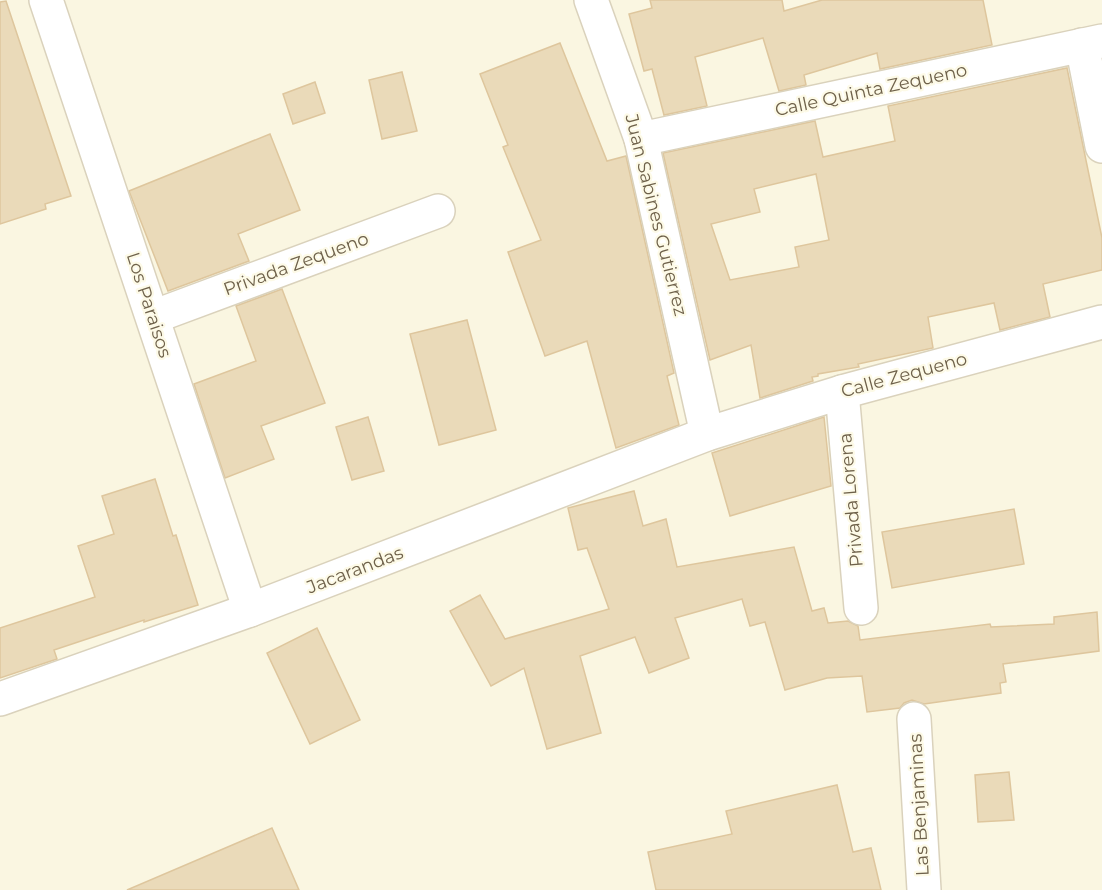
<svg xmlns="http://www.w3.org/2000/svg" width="1102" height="890" font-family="Montserrat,sans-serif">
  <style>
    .building { fill: #eadab9; stroke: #dec69d; stroke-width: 1.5; fill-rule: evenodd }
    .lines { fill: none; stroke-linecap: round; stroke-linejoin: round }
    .minor-casing { stroke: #dad2bc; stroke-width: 36 }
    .minor { stroke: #fff; stroke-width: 33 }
    .labels { text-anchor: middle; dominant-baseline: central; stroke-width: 4.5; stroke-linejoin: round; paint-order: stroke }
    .street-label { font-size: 18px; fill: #6e614a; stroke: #fdfae7 }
  </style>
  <rect width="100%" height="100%" fill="#faf6e1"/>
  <g class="building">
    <path d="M 650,0 L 782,0 L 784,11 L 822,0 L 983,0 L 992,45 L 880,69 L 877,53 L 804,75 L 806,85 L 779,91 L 763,38 L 695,57 L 707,106 L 664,115 L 652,69 L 644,71 L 629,14 L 652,8 Z"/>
    <path d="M 6,1 L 71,196 L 45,204 L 46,209 L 0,224 L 0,2 Z"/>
    <path d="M 560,43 L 607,161 L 626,156 L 674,373 L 667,376 L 679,425 L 616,448 L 587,341 L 545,356 L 508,252 L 541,240 L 503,147 L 508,145 L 480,74 Z"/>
    <path d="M 1067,68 L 1102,238 L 1102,270 L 1043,284 L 1050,317 L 1000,330 L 994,303 L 928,317 L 933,348 L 858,364 L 859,367 L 818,374 L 818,376 L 812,377 L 813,381 L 760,398 L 751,345 L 710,360 L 663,153 L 815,121 L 823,157 L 895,141 L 888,106 ZM 816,174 L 829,240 L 795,247 L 799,267 L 730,280 L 711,224 L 760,212 L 754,189 Z"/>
    <path d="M 402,72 L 417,131 L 382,139 L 369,80 Z"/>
    <path d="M 315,82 L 325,113 L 293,124 L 283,94 Z"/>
    <path d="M 270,134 L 300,210 L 238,234 L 249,261 L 168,291 L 129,191 Z"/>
    <path d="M 282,289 L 325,403 L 261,426 L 274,459 L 225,478 L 194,384 L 256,361 L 236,306 Z"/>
    <path d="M 467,320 L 496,430 L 439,445 L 410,334 Z"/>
    <path d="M 368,417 L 384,471 L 352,480 L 336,427 Z"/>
    <path d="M 824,417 L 831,486 L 730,516 L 712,453 Z"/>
    <path d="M 155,479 L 173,536 L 176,535 L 198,605 L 144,622 L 144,620 L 54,650 L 57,659 L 0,678 L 0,628 L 95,597 L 78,546 L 114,534 L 102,496 Z"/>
    <path d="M 634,491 L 643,526 L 666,519 L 677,567 L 794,547 L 812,611 L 824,608 L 828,623 L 848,621 L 858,626 L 860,640 L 990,624 L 991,627 L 1054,624 L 1054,617 L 1097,612 L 1099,651 L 1003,664 L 1006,682 L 1000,683 L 1001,693 L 924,704 L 912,700 L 904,703 L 900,708 L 867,712 L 862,676 L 827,678 L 785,690 L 765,622 L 750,626 L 742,599 L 675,618 L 689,658 L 649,673 L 635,637 L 580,656 L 601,733 L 547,749 L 524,668 L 491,686 L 450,611 L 480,595 L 505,639 L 609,609 L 587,548 L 578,550 L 568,508 Z"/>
    <path d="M 1014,509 L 1024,564 L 892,588 L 882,532 Z"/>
    <path d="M 317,628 L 360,720 L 310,744 L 267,653 Z"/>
    <path d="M 1009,772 L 1014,820 L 978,822 L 975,775 Z"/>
    <path d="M 837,785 L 853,852 L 871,848 L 881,890 L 656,890 L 648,852 L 732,834 L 726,811 Z"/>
    <path d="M 272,828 L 299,890 L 127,890 Z"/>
  </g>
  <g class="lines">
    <g class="minor-casing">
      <g id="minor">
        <path d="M 46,0 L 250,610"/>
        <path d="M 591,0 L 641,139 L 707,434"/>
        <path d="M 1082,45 L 1102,146"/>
        <path d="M 641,139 L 1102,41"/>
        <path d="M 153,317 L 438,211"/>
        <path d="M 842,392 L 861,608"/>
        <path d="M 0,699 L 250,610 L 707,434 L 842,392 L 1102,322"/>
        <path d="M 914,719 L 924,890"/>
      </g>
    </g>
    <use href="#minor" class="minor"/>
  </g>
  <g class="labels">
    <g class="street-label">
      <text transform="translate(871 90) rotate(-12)">Calle Quinta Zequeno</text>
      <text transform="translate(656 215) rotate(76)">Juan Sabines Gutierrez</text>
      <text transform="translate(296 264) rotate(-20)">Privada Zequeno</text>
      <text transform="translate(149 305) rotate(72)">Los Paraisos</text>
      <text transform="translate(904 375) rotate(-15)">Calle Zequeno</text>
      <text transform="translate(851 500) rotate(-95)">Privada Lorena</text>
      <text transform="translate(355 570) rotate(-21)">Jacarandas</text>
      <text transform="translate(919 805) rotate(-93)">Las Benjaminas</text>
    </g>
  </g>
</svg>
